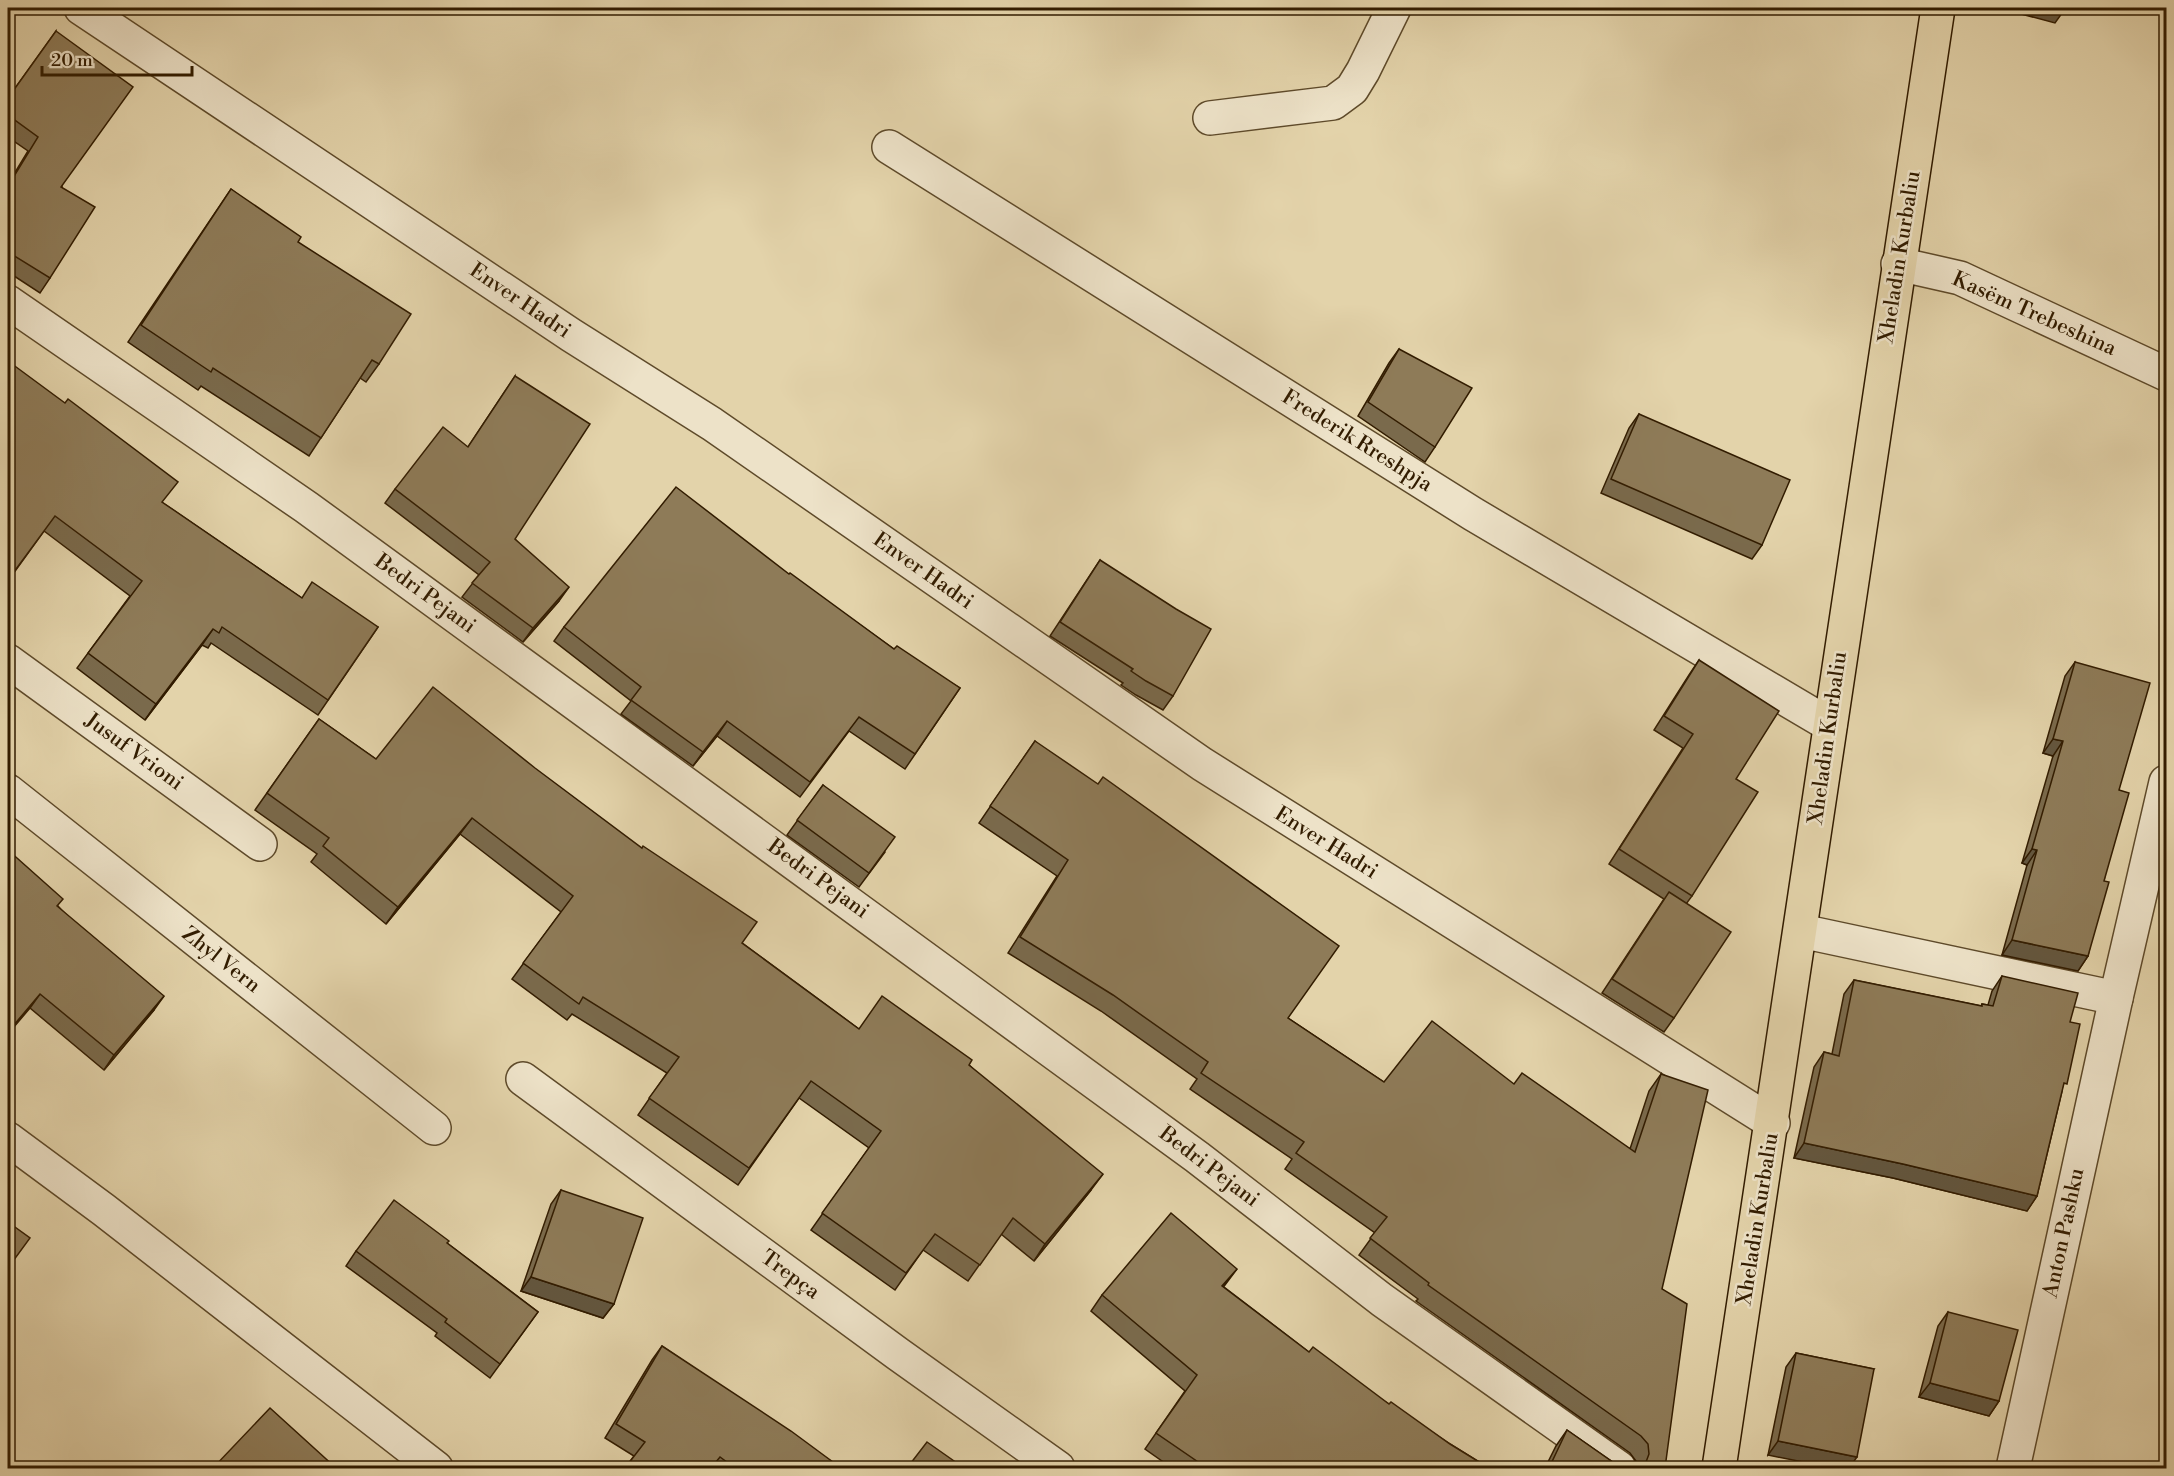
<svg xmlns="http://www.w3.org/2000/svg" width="2174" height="1476" font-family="'Libre Bodoni',serif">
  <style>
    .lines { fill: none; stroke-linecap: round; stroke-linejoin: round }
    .street-casing { stroke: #5e4a2a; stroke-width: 36 }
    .primary-casing { stroke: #321c00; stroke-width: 36 }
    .street { stroke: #ede2c8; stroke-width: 33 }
    .primary { stroke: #e3d3aa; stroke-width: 33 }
    .wall { fill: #7a6a4c; stroke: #321c00; stroke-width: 1.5 }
    .shaded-wall { fill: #63563e; stroke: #321c00; stroke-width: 1.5 }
    .building { fill: #8e7b58; stroke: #321c00; stroke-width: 1.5 }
    .labels { text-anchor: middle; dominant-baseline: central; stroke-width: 5; stroke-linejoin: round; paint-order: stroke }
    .street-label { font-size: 21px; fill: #321c00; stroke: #ede2c8 }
  </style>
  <rect width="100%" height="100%" fill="#e3d3aa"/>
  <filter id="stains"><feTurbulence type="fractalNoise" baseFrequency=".00333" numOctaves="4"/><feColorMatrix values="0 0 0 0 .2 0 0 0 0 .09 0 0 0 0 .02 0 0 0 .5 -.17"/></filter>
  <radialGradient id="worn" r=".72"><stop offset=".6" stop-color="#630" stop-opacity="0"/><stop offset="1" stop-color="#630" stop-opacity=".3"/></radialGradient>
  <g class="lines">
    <g class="street-casing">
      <g id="street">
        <path d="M 81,8 L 571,335 L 712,424 L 1202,764 L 1773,1123"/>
        <path d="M 1210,118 L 1333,103 L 1352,89 L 1363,71 L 1394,8"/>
        <path d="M 889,147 L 1473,514 L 1830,725"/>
        <path d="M 1898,264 L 1960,278 L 2166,374"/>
        <path d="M 8,302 L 306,507 L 1197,1157 L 1382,1300 L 1619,1468"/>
        <path d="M 8,661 L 260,844"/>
        <path d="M 8,791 L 434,1128"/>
        <path d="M 1801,931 L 2116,998"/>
        <path d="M 523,1079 L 898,1354 L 1058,1468"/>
        <path d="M 8,1139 L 104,1210 L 436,1468"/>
        <path d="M 2013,1468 L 2116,998 L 2166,782"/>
      </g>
    </g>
    <g class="primary-casing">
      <path id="primary" d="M 1719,1468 C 1795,982 1862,494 1938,8"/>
    </g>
    <use href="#street" class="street"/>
    <use href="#primary" class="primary"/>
  </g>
  <g class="wall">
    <path d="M 56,31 L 62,187 L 50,278 L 40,293 L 8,272 L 8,184 L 28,151 L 8,137 L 8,98 Z"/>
    <path d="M 231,189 L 298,242 L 379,364 L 366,382 L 360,378 L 309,456 L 201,386 L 198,390 L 128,342 Z"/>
    <path d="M 1399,349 L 1435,447 L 1425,462 L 1358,416 L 1389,363 Z"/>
    <path d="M 8,361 L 163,503 L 302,598 L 378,627 L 318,715 L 211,643 L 208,648 L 202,645 L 145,720 L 77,668 L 130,596 L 44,531 L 8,581 Z"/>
    <path d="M 515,376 L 515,539 L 559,601 L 523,642 L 462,597 L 479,575 L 385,503 L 395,489 L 468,447 Z"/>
    <path d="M 1639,414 L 1762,545 L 1752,559 L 1601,493 L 1629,428 Z"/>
    <path d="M 1100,560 L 1173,696 L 1163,710 L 1136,695 L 1121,685 L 1123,683 L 1050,636 Z"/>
    <path d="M 789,574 L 894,649 L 960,688 L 905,769 L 849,731 L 800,797 L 717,736 L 693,766 L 621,714 L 631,701 L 554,641 L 564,627 Z"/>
    <path d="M 1699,660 L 1736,779 L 1692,896 L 1686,904 L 1674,1018 L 1664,1032 L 1602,993 L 1664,899 L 1609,864 L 1683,748 L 1654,730 L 1689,675 Z"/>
    <path d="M 2075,662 L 2119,790 L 2104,881 L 2088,956 L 2078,971 L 2002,955 L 2027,865 L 2022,863 L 2053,756 L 2043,753 L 2065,676 Z"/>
    <path d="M 319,719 L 376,759 L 742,943 L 859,1029 L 969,1065 L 1091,1190 L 1034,1261 L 1001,1234 L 968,1281 L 923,1250 L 895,1290 L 811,1230 L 869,1148 L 799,1098 L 738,1185 L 638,1115 L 667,1073 L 572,1014 L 567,1020 L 512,979 L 561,912 L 460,834 L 386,924 L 311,862 L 317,854 L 255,810 Z"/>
    <path d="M 1035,741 L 1288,1018 L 1384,1082 L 1514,1084 L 1630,1149 L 1649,1091 L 1661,1074 L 1662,1289 L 1665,1468 L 1637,1468 L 1636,1461 L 1630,1453 L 1416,1301 L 1418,1299 L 1359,1255 L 1375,1233 L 1285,1169 L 1292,1159 L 1190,1089 L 1197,1079 L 1101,1011 L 1008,953 L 1057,876 L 979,823 Z"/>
    <path d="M 823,785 L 885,852 L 859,887 L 787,835 Z"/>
    <path d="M 58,906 L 154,1010 L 104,1070 L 30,1008 Z"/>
    <path d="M 2002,976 L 2070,1022 L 2062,1091 L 2037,1196 L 2027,1211 L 1893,1178 L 1794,1158 L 1814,1067 L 1824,1052 L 1832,1054 L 1844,994 L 1854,980 L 1981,1006 L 1982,1004 L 1988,1005 L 1992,991 Z"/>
    <path d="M 561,1190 L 614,1304 L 603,1318 L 521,1291 L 551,1204 Z"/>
    <path d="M 447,1243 L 538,1312 L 490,1378 L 435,1336 L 437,1333 L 346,1266 L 356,1251 Z"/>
    <path d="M 1224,1287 L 1309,1352 L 1450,1444 L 1489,1468 L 1172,1468 L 1145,1449 L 1185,1391 L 1091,1311 L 1102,1295 Z"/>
    <path d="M 1948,1312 L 1999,1401 L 1989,1416 L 1919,1397 L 1938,1326 Z"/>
    <path d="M 662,1346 L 841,1468 L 625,1468 L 634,1456 L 605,1438 L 652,1360 Z"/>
    <path d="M 1796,1353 L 1874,1369 L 1768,1455 L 1786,1367 Z"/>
    <path d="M 1567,1430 L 1620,1467 L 1623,1468 L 1545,1468 L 1556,1446 Z"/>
  </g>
  <g class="shaded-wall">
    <path d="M 1999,8 L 2059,8 L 2065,9 L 2055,23 Z"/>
    <path d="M 569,587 L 559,601 L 523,642 L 533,628 Z"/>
    <path d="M 213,629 L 202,645 L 145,720 L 156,704 Z"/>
    <path d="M 727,721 L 717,736 L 693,766 L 703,752 Z"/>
    <path d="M 2053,739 L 2063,741 L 2053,756 L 2043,753 Z"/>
    <path d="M 472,818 L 460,834 L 386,924 L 398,907 Z"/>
    <path d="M 2032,849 L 2037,850 L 2027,865 L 2022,863 Z"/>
    <path d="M 2012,940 L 2088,956 L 2078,971 L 2002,955 Z"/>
    <path d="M 40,994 L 30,1008 L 8,1034 L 8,1032 Z"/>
    <path d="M 164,996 L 154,1010 L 104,1070 L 114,1055 Z"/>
    <path d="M 1804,1143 L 1903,1164 L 2037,1196 L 2027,1211 L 1893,1178 L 1794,1158 Z"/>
    <path d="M 1103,1174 L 1091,1190 L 1034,1261 L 1045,1244 Z"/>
    <path d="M 1237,1269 L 1225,1285 L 1211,1302 L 1222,1286 Z"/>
    <path d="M 531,1277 L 614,1304 L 603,1318 L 521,1291 Z"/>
    <path d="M 1930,1383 L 1999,1401 L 1989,1416 L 1919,1397 Z"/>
    <path d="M 1778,1441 L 1857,1457 L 1849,1468 L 1833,1468 L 1768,1455 Z"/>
  </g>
  <g class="building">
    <path d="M 56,31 L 133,87 L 61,187 L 95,207 L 50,278 L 8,252 L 8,186 L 38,137 L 8,115 L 8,98 Z"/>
    <path d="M 231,189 L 301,237 L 298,242 L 411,314 L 379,364 L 372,360 L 321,438 L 213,368 L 211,372 L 141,325 Z"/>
    <path d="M 1399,349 L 1472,388 L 1435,447 L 1368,402 Z"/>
    <path d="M 8,361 L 65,403 L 68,399 L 178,482 L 162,502 L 302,598 L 312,582 L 378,627 L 328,700 L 222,627 L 219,633 L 213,629 L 156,704 L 88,653 L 142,581 L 55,516 L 8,580 Z"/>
    <path d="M 515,376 L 590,424 L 515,539 L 569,587 L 533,628 L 472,583 L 490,562 L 395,489 L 443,427 L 468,447 Z"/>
    <path d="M 1639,414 L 1790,480 L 1762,545 L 1611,479 Z"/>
    <path d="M 676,487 L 789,574 L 790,573 L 894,649 L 897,646 L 960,688 L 915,754 L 859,717 L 810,782 L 727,721 L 703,752 L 631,700 L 641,687 L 564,627 Z"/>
    <path d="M 1100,560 L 1176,609 L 1211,629 L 1173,696 L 1146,681 L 1131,671 L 1133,669 L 1060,622 Z"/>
    <path d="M 1699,660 L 1779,711 L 1736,779 L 1758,792 L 1692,896 L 1619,849 L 1693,734 L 1664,716 Z"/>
    <path d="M 2075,662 L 2150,683 L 2119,790 L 2129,793 L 2104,881 L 2109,882 L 2088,956 L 2012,940 L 2037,850 L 2032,849 L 2063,741 L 2053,739 Z"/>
    <path d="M 433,687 L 535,768 L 642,848 L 643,846 L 757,922 L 742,943 L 859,1029 L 882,996 L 972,1060 L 969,1065 L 1103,1174 L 1045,1244 L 1013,1218 L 980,1265 L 935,1234 L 906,1273 L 822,1213 L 881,1131 L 811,1081 L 749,1168 L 649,1098 L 679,1057 L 583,997 L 579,1004 L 523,963 L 573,896 L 472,818 L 398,907 L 323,846 L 329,838 L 267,793 L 319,719 L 376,759 Z"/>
    <path d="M 1035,741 L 1098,784 L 1103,777 L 1339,946 L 1288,1018 L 1384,1082 L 1432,1021 L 1514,1084 L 1522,1073 L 1635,1152 L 1661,1074 L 1708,1090 L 1662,1289 L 1687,1304 L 1665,1468 L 1638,1468 L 1646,1462 L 1649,1454 L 1648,1444 L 1641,1436 L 1428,1285 L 1429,1283 L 1370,1238 L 1387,1217 L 1296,1153 L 1304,1142 L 1201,1073 L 1208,1062 L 1113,995 L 1020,937 L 1068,860 L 990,806 Z"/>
    <path d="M 823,785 L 895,837 L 869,873 L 797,820 Z"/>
    <path d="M 8,850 L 63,899 L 57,906 L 164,996 L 114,1055 L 40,994 L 8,1032 Z"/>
    <path d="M 1669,892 L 1731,932 L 1674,1018 L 1612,979 Z"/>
    <path d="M 2002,976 L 2078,993 L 2070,1022 L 2080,1024 L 2067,1084 L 2064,1083 L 2037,1196 L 1903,1164 L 1804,1143 L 1824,1052 L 1839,1056 L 1854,980 L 1982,1006 L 1982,1004 L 1993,1006 Z"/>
    <path d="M 561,1190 L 643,1218 L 614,1304 L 531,1277 Z"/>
    <path d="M 394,1200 L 449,1241 L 447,1243 L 538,1312 L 500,1364 L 445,1322 L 447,1319 L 356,1251 Z"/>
    <path d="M 1171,1213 L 1237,1269 L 1222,1286 L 1309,1352 L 1313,1347 L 1389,1404 L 1391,1402 L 1450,1444 L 1489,1468 L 1207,1468 L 1156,1433 L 1197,1375 L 1102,1295 Z"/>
    <path d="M 8,1222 L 30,1238 L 8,1268 Z"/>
    <path d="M 1948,1312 L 2018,1330 L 1999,1401 L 1930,1383 Z"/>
    <path d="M 662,1346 L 791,1431 L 841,1468 L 735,1468 L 720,1457 L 711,1468 L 625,1468 L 645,1442 L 616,1424 Z"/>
    <path d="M 1796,1353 L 1874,1369 L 1857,1457 L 1778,1441 Z"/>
    <path d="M 270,1408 L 336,1468 L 213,1468 Z"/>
    <path d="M 1567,1430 L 1620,1467 L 1623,1468 L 1549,1468 Z"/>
    <path d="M 927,1442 L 964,1468 L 907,1468 Z"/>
  </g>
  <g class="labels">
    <g class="street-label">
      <text transform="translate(1900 257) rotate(-81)">Xheladin Kurbaliu</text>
      <text transform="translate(520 301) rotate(34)">Enver Hadri</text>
      <text transform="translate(2034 314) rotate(24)">Kasëm Trebeshina</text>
      <text transform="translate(1357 441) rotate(32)">Frederik Rreshpja</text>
      <text transform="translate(923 571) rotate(35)">Enver Hadri</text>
      <text transform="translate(425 594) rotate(36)">Bedri Pejani</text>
      <text transform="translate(1828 738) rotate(-82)">Xheladin Kurbaliu</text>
      <text transform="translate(134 752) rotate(36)">Jusuf Vrioni</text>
      <text transform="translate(1326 843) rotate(32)">Enver Hadri</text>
      <text transform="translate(818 879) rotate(36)">Bedri Pejani</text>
      <text transform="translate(221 960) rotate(38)">Zhyl Vern</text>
      <text transform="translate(1209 1167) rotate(37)">Bedri Pejani</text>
      <text transform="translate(1758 1219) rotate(-81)">Xheladin Kurbaliu</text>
      <text transform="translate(2064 1233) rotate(-78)">Anton Pashku</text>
      <text transform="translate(790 1275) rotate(36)">Trepça</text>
    </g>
  </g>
  <rect width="2174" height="1476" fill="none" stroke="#e3d3aa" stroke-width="30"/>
  <rect x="9" y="9" width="2156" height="1458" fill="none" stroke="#321c00" stroke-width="3"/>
  <rect x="15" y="15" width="2144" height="1446" fill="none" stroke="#321c00" stroke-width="1.5"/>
  <path d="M42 66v9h150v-9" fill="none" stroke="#321c00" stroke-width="3"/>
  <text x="51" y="66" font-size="18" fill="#321c00" stroke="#ede2c8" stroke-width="4.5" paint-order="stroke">20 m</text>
  <rect width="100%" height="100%" filter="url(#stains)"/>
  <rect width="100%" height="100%" fill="url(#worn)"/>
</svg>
